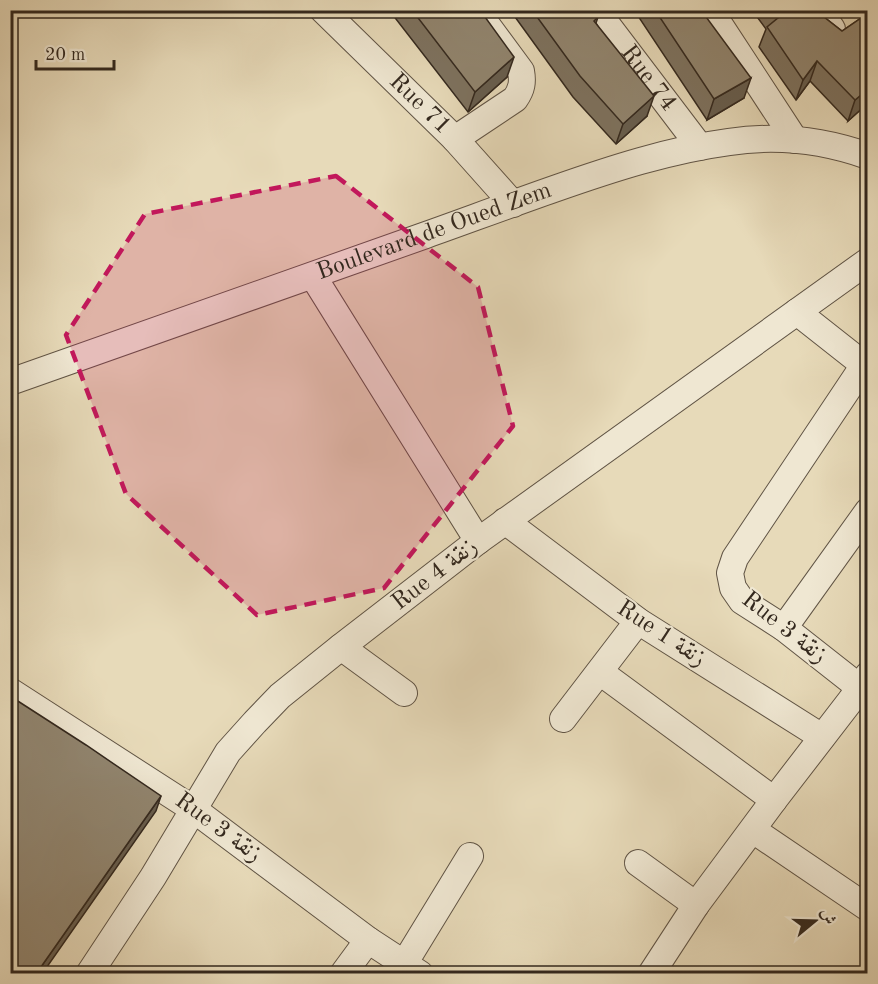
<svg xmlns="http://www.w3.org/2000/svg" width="878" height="984" font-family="'Old Standard TT',Amiri,serif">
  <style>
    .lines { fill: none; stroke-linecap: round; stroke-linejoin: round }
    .minor-casing { stroke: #605445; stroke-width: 28 }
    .minor { stroke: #efe7d2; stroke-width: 26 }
    .wall { fill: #7d725f; stroke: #33281e; stroke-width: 1.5 }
    .shaded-wall { fill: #665d4e; stroke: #33281e; stroke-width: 1.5 }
    .building { fill: #91856f; stroke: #33281e; stroke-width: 1.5 }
    .marked { fill: #c2185b; fill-opacity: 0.2; stroke: #c2185b; stroke-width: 4.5; stroke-dasharray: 12 8; stroke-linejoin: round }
    .labels { text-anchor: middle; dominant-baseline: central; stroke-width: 4.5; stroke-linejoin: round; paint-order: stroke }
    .street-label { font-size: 24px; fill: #33281e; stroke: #efe7d2 }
  </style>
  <rect width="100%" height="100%" fill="#e7dab9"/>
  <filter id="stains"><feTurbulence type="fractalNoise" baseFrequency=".00333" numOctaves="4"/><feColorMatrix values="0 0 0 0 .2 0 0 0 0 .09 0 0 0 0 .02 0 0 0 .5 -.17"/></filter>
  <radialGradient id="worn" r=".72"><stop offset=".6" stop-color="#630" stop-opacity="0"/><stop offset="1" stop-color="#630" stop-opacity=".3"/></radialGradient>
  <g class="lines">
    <g class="minor-casing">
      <g id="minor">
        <path id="s1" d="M 323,10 L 455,139 L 513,204"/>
        <path id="s2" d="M 596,10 L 700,147"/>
        <path d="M 710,10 L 795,140"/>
        <path d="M 819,10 L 832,29"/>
        <path d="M 455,139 L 515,99 C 522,89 523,82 521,71 L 476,10"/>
        <path d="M 313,276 L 478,541"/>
        <path d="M 797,312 L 868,368"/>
        <path id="s3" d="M 10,382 C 149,333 288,285 426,235 C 468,220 511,204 554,189 C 611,169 669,150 729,142 C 775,135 823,140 868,156"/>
        <path d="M 505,521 L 638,621 L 822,737"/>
        <path d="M 784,628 L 868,511"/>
        <path d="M 341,647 L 404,693"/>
        <path d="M 600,672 L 774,800"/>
        <path d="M 859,687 L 784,628 L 742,601 L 733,588 L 730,573 L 735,558 L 864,365"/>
        <path d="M 10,691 L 193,809 L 368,940 L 420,974"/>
        <path d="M 563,719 L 638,621"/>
        <path d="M 753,830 L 868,908"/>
        <path d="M 638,863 L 696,905"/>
        <path d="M 404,964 L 470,856"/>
        <path d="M 89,974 L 153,877 L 228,752 L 255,722 L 280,696 L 341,647 L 478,541 L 868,261"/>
        <path d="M 343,974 L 368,940"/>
        <path d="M 651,974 L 696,905 L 774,800 L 851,700 L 868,675"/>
      </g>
    </g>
    <use href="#minor" class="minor"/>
  </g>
  <g class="wall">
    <path d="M 389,10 L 480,10 L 507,77 L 468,112 Z"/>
    <path d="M 510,10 L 594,10 L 598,17 L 596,23 L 647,116 L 616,144 L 573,97 Z"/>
    <path d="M 637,10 L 700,10 L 744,98 L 707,120 L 636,13 Z"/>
    <path d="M 752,10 L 815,10 L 842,31 L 867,14 L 867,104 L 848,121 L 810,81 L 796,100 L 759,47 L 766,29 Z"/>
  </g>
  <g class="shaded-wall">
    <path d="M 514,57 L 507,77 L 468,112 L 475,92 Z"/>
    <path d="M 817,61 L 810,81 L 796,100 L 803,80 Z"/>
    <path d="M 751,78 L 744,98 L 707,120 L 714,99 Z"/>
    <path d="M 867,90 L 867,104 L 848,121 L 855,100 Z"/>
    <path d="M 654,96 L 647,116 L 616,144 L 623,124 Z"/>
    <path d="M 161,796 L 156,811 L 42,974 L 36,974 Z"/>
  </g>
  <g class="building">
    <path d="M 412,10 L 480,10 L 514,57 L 475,92 Z"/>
    <path d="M 532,10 L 594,10 L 598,17 L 594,21 L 654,96 L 623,124 L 580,76 Z"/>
    <path d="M 655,10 L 701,10 L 751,78 L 714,99 Z"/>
    <path d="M 774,10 L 815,10 L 842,31 L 867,14 L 867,90 L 855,100 L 817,61 L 803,80 L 767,27 L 779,17 Z"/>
    <path d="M 10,696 L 86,745 L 161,796 L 36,974 L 10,974 Z"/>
  </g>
  <path class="marked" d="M 336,176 L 478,287 L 513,426 L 384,588 L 257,615 L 126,494 L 66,335 L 145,214 Z"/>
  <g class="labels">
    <g class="street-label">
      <text stroke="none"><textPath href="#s2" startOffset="86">Rue 74</textPath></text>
      <text stroke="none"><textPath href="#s1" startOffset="135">Rue 71</textPath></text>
      <text stroke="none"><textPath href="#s3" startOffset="450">Boulevard de Oued Zem</textPath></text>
      <text transform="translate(435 575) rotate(-38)">Rue 4 زنقة</text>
      <text transform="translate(784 628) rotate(38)">Rue 3 زنقة</text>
      <text transform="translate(661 634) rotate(33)">Rue 1 زنقة</text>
      <text transform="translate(218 828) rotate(36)">Rue 3 زنقة</text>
    </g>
  </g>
  <rect width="878" height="984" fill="none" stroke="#e7dab9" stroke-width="36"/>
  <rect x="12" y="12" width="854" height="960" fill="none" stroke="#33281e" stroke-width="3"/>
  <rect x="18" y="18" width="842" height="948" fill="none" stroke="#33281e" stroke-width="1.5"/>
  <g transform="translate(815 921) rotate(71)" stroke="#efe7d2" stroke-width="4.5" paint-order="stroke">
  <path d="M0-4.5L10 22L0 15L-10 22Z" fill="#33281e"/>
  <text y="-9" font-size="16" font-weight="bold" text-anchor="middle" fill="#33281e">ش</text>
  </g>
  <path d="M36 60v9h78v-9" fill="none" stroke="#33281e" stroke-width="3"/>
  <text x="45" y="60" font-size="18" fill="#33281e" stroke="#efe7d2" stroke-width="4.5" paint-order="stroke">20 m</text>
  <rect width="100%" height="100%" filter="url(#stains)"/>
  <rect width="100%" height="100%" fill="url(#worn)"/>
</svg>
